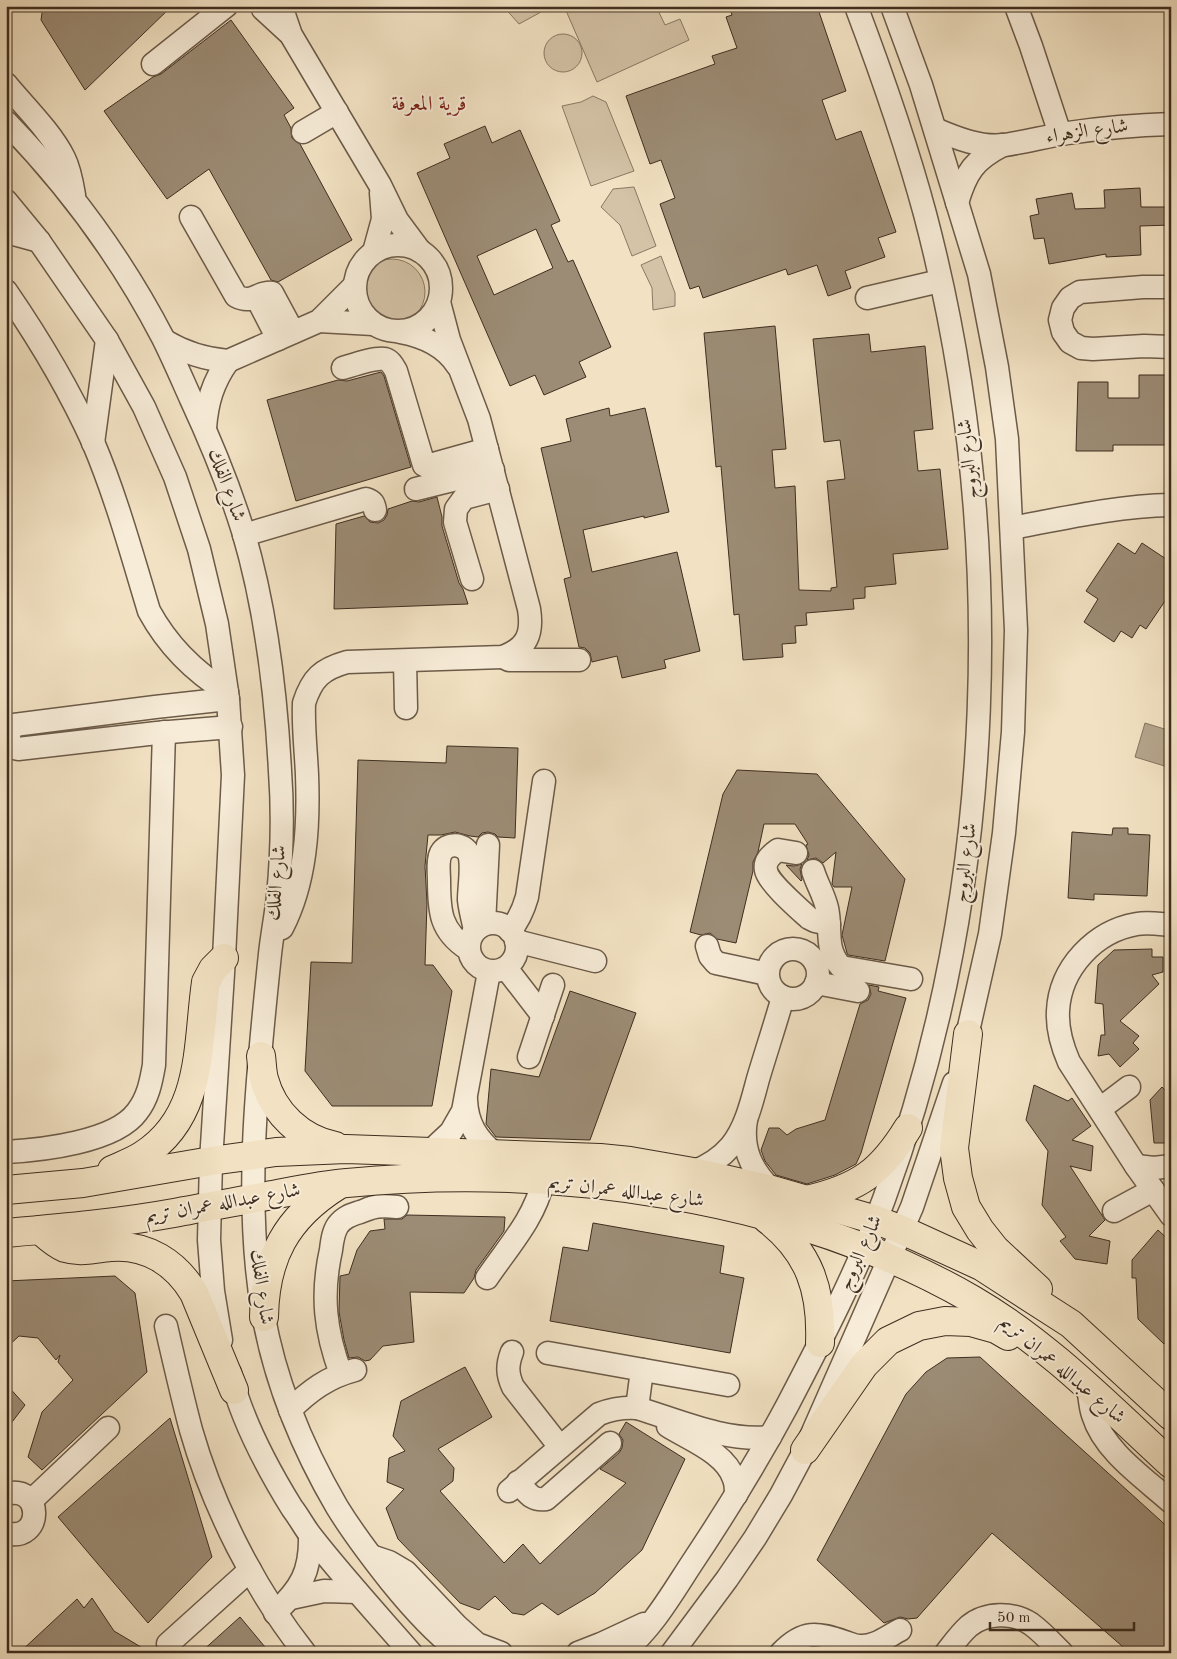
<svg xmlns="http://www.w3.org/2000/svg" width="1177" height="1659" font-family="'Old Standard TT',Amiri,serif">
  <style>
    .green { fill: #d4c3a7; stroke: #8a7864 }
    .water { fill: #b5a58c; stroke: #867561 }
    .building { fill: #9c8c75; stroke: #3f2e20; fill-rule: evenodd }
    .lines { fill: none; stroke-linecap: round; stroke-linejoin: round }
    .minor-casing { stroke: #6c5b49; stroke-width: 25 }
    .major-casing { stroke: #3f2e20; stroke-width: 30 }
    .minor { stroke: #f7ecd8; stroke-width: 22 }
    .major { stroke: #f2e2c3; stroke-width: 28 }
    .labels { text-anchor: middle; dominant-baseline: central; stroke-width: 4; stroke-linejoin: round; paint-order: stroke }
    .street-label { font-size: 20px; fill: #3f2e20; stroke: #f7ecd8 }
    .neighbourhood-label { font-size: 21px; fill: #7a1f14; stroke: #f7ecd8 }
  </style>
  <rect width="100%" height="100%" fill="#f2e2c3"/>
  <filter id="stains"><feTurbulence type="fractalNoise" baseFrequency=".004" numOctaves="4"/><feColorMatrix values="0 0 0 0 .2 0 0 0 0 .09 0 0 0 0 .02 0 0 0 .5 -.17"/></filter>
  <radialGradient id="worn" r=".72"><stop offset=".6" stop-color="#630" stop-opacity="0"/><stop offset="1" stop-color="#630" stop-opacity=".3"/></radialGradient>
  <g class="green">
    <path d="M 503,6 L 552,6 L 519,24 Z"/>
    <path d="M 564,6 L 656,6 L 665,25 L 680,19 L 689,40 L 597,82 Z"/>
    <circle cx="563" cy="53" r="19"/>
    <path d="M 593,96 L 606,102 L 634,171 L 591,186 L 562,106 L 581,102 Z"/>
    <path d="M 634,187 L 656,246 L 632,256 L 620,225 L 601,207 L 613,189 Z"/>
    <path d="M 661,256 L 675,293 L 675,306 L 653,310 L 652,288 L 641,265 Z"/>
    <circle cx="392" cy="292" r="33"/>
  </g>
  <path class="water" d="M 1145,723 L 1171,731 L 1171,768 L 1135,757 Z"/>
  <g class="building">
    <path d="M 43,6 L 172,6 L 85,90 L 41,20 Z"/>
    <path d="M 729,6 L 817,6 L 846,91 L 822,100 L 836,140 L 861,131 L 896,232 L 878,238 L 885,257 L 845,271 L 851,288 L 828,296 L 817,265 L 788,275 L 786,269 L 703,298 L 699,286 L 690,289 L 660,204 L 675,198 L 661,160 L 650,164 L 626,96 L 715,64 L 712,56 L 737,48 L 726,17 L 732,15 Z"/>
    <path d="M 231,20 L 294,108 L 284,115 L 291,128 L 292,138 L 300,144 L 352,240 L 278,282 L 271,280 L 209,169 L 167,199 L 104,111 L 153,77 L 161,74 Z"/>
    <path d="M 485,126 L 492,143 L 520,130 L 560,221 L 551,225 L 568,262 L 573,260 L 611,347 L 579,362 L 586,377 L 544,395 L 535,375 L 510,386 L 417,173 L 450,158 L 444,144 ZM 536,229 L 553,268 L 494,295 L 477,256 Z"/>
    <path d="M 1140,188 L 1141,207 L 1171,207 L 1171,225 L 1140,226 L 1141,255 L 1106,257 L 1106,254 L 1049,264 L 1044,238 L 1034,239 L 1030,216 L 1039,214 L 1036,199 L 1072,193 L 1075,209 L 1105,208 L 1104,190 Z"/>
    <path d="M 775,326 L 786,449 L 772,450 L 775,488 L 795,486 L 799,590 L 831,591 L 831,588 L 837,587 L 827,481 L 845,479 L 840,440 L 824,442 L 813,339 L 869,334 L 871,352 L 925,346 L 933,429 L 914,431 L 918,471 L 940,469 L 948,549 L 893,554 L 896,584 L 865,587 L 865,598 L 853,599 L 854,609 L 806,613 L 807,625 L 795,626 L 796,643 L 782,644 L 783,657 L 743,660 L 739,614 L 734,615 L 721,466 L 716,467 L 704,333 Z"/>
    <path d="M 381,372 L 384,376 L 411,467 L 296,501 L 267,400 L 338,380 L 347,381 Z"/>
    <path d="M 1139,375 L 1171,375 L 1171,445 L 1113,445 L 1113,451 L 1076,451 L 1078,382 L 1108,382 L 1108,398 L 1139,398 Z"/>
    <path d="M 609,408 L 610,416 L 645,408 L 669,512 L 644,518 L 644,516 L 583,530 L 592,572 L 677,552 L 700,651 L 664,660 L 666,668 L 622,678 L 617,656 L 592,662 L 590,653 L 585,648 L 579,647 L 564,579 L 571,577 L 541,448 L 571,441 L 566,419 Z"/>
    <path d="M 437,497 L 442,517 L 442,526 L 459,583 L 463,589 L 468,604 L 334,609 L 336,524 L 364,516 L 370,522 L 378,523 L 384,520 L 387,515 L 388,509 L 412,501 L 419,502 Z"/>
    <path d="M 1118,543 L 1135,554 L 1142,543 L 1169,561 L 1165,567 L 1171,570 L 1171,605 L 1165,601 L 1146,629 L 1140,625 L 1132,638 L 1121,631 L 1114,642 L 1084,622 L 1098,599 L 1086,591 Z"/>
    <path d="M 447,746 L 518,748 L 515,838 L 498,837 L 495,834 L 488,832 L 482,833 L 478,837 L 470,836 L 455,832 L 441,835 L 428,835 L 425,866 L 427,903 L 425,965 L 433,965 L 452,991 L 432,1106 L 332,1106 L 305,1071 L 311,962 L 352,963 L 358,760 L 446,763 Z"/>
    <path d="M 737,770 L 817,774 L 905,879 L 885,961 L 848,955 L 847,953 L 842,935 L 852,887 L 834,887 L 832,884 L 836,852 L 823,863 L 816,858 L 807,860 L 809,855 L 806,845 L 808,844 L 795,824 L 764,824 L 758,852 L 753,862 L 753,871 L 736,943 L 717,939 L 710,933 L 701,935 L 690,932 L 723,794 Z"/>
    <path d="M 1113,828 L 1128,828 L 1128,834 L 1150,835 L 1147,896 L 1094,894 L 1094,900 L 1068,898 L 1072,832 L 1112,835 Z"/>
    <path d="M 802,864 L 800,869 L 802,880 L 801,881 L 786,865 L 794,866 Z"/>
    <path d="M 1152,949 L 1152,957 L 1163,957 L 1163,972 L 1152,975 L 1159,984 L 1120,1021 L 1139,1036 L 1133,1043 L 1139,1049 L 1120,1067 L 1109,1054 L 1098,1056 L 1101,1035 L 1105,1035 L 1103,1004 L 1095,1003 L 1098,965 L 1114,950 Z"/>
    <path d="M 869,985 L 879,987 L 878,991 L 906,998 L 861,1153 L 856,1164 L 835,1175 L 807,1184 L 776,1175 L 765,1161 L 761,1150 L 769,1128 L 779,1128 L 787,1135 L 796,1129 L 825,1120 L 860,1004 L 868,1000 L 871,994 Z"/>
    <path d="M 570,991 L 636,1013 L 590,1140 L 496,1137 L 486,1124 L 491,1069 L 539,1077 Z"/>
    <path d="M 1034,1085 L 1068,1101 L 1072,1098 L 1091,1126 L 1072,1140 L 1093,1146 L 1091,1171 L 1070,1166 L 1105,1220 L 1089,1236 L 1110,1241 L 1107,1264 L 1075,1259 L 1060,1241 L 1066,1237 L 1042,1205 L 1048,1151 L 1026,1120 Z"/>
    <path d="M 1162,1087 L 1171,1096 L 1171,1143 L 1154,1143 L 1150,1100 Z"/>
    <path d="M 407,1215 L 505,1217 L 504,1231 L 476,1270 L 474,1278 L 464,1293 L 410,1292 L 414,1342 L 383,1346 L 370,1360 L 365,1361 L 358,1357 L 349,1358 L 344,1340 L 339,1312 L 340,1276 L 349,1274 L 357,1250 L 370,1231 L 385,1229 L 384,1219 L 402,1219 Z"/>
    <path d="M 593,1223 L 724,1246 L 720,1273 L 744,1278 L 730,1353 L 550,1321 L 563,1247 L 588,1251 Z"/>
    <path d="M 1158,1230 L 1171,1242 L 1171,1336 L 1164,1344 L 1138,1319 L 1136,1278 L 1132,1278 L 1132,1260 Z"/>
    <path d="M 115,1276 L 135,1293 L 147,1372 L 42,1470 L 28,1457 L 42,1412 L 73,1380 L 58,1362 L 60,1355 L 56,1360 L 38,1338 L 19,1336 L 6,1348 L 6,1281 Z"/>
    <path d="M 980,1357 L 1171,1530 L 1171,1653 L 1130,1653 L 992,1533 L 917,1618 L 908,1619 L 900,1617 L 884,1623 L 817,1560 L 906,1394 L 926,1372 L 947,1358 Z"/>
    <path d="M 465,1367 L 492,1417 L 438,1449 L 454,1468 L 453,1481 L 440,1491 L 504,1563 L 523,1544 L 540,1564 L 626,1483 L 600,1469 L 619,1453 L 622,1448 L 623,1440 L 619,1434 L 626,1422 L 685,1459 L 642,1550 L 595,1593 L 558,1615 L 542,1603 L 524,1615 L 512,1613 L 495,1596 L 479,1610 L 460,1603 L 398,1539 L 386,1508 L 404,1489 L 387,1482 L 389,1458 L 405,1451 L 393,1436 L 401,1401 Z"/>
    <path d="M 6,1384 L 25,1405 L 6,1430 Z"/>
    <path d="M 170,1418 L 212,1557 L 148,1623 L 58,1517 Z"/>
    <path d="M 92,1598 L 114,1631 L 151,1653 L 19,1653 L 77,1599 L 84,1608 Z"/>
    <path d="M 240,1617 L 270,1653 L 200,1653 Z"/>
  </g>
  <g class="lines">
    <g class="minor-casing">
      <g id="minor">
        <path d="M 281,6 L 291,35 L 380,185 L 397,220 L 420,251"/>
        <path d="M 892,6 L 921,85 L 979,274 L 997,367 L 1007,439 L 1016,630 L 1013,732 L 1004,833 L 990,934 L 964,1049"/>
        <path d="M 1016,6 L 1031,46 L 1060,134"/>
        <path d="M 263,9 L 288,32"/>
        <path d="M 153,64 L 226,6"/>
        <path d="M 6,84 C 25,107 51,132 64,158 C 70,170 72,183 74,195"/>
        <path d="M 6,122 C 69,187 122,259 163,338 C 173,358 182,379 191,399 C 211,442 229,486 243,531 C 265,605 276,694 280,771 C 283,812 282,855 278,896 C 276,915 272,935 270,954 C 258,1070 243,1198 263,1313 C 275,1382 302,1447 337,1507 C 353,1533 372,1558 391,1582 C 412,1608 434,1633 461,1653"/>
        <path d="M 935,129 C 956,138 981,148 1004,145 C 1026,142 1047,136 1068,133 C 1102,128 1136,125 1171,124"/>
        <path d="M 303,132 L 337,112"/>
        <path d="M 6,201 L 39,241 L 107,340 L 144,407 L 175,477 L 199,549 L 217,624 L 228,699 L 233,775 L 224,958 L 211,1161 L 209,1240 L 213,1291 L 221,1340"/>
        <path d="M 957,203 C 966,172 974,160 1003,145"/>
        <path d="M 191,217 L 236,296 C 253,305 258,291 272,293 L 293,332"/>
        <path d="M 6,232 L 39,241"/>
        <circle cx="398" cy="288" r="43"/>
        <path d="M 374,252 L 383,219 L 381,193"/>
        <path d="M 1171,287 L 1143,287 L 1080,292 L 1070,298 L 1063,308 L 1060,320 L 1063,332 L 1070,342 L 1081,348 L 1093,349 L 1144,346 L 1171,347"/>
        <path d="M 6,291 C 39,339 69,389 93,442 C 116,496 132,555 149,611 C 168,646 193,671 227,692"/>
        <path d="M 257,298 L 278,339"/>
        <path d="M 867,298 L 940,281"/>
        <path d="M 319,321 L 373,324"/>
        <path d="M 400,332 C 422,336 444,345 457,365"/>
        <path d="M 165,341 C 185,353 204,359 228,361 L 319,321 L 354,286"/>
        <path d="M 343,368 C 353,365 375,357 385,359 C 391,361 393,366 396,371 L 424,465 L 426,466 L 487,449"/>
        <path d="M 205,428 C 207,402 213,382 228,361"/>
        <path d="M 93,443 L 107,340"/>
        <path d="M 416,489 L 493,470"/>
        <path d="M 1012,528 C 1065,518 1117,506 1171,505"/>
        <path d="M 244,535 L 366,499 C 373,501 374,504 375,510"/>
        <path d="M 472,579 L 455,522 L 456,509 L 464,498 L 498,489"/>
        <path d="M 503,657 L 509,660 L 579,660"/>
        <path d="M 405,661 L 406,708"/>
        <path d="M 228,699 L 155,707 L 14,725 L 8,735 L 11,747 L 18,749 L 157,733 L 231,727"/>
        <path d="M 796,853 L 778,850 C 771,855 764,861 766,870 C 767,881 799,909 809,918 L 815,921 L 829,924"/>
        <path d="M 813,871 C 817,884 824,895 827,908 C 832,930 824,948 841,967 L 911,979"/>
        <circle cx="493" cy="947" r="24"/>
        <path d="M 484,924 L 488,845"/>
        <path d="M 1171,925 C 1159,924 1148,922 1137,924 C 1095,931 1060,968 1058,1011 C 1057,1029 1062,1046 1069,1062 L 1136,1166 L 1171,1215"/>
        <path d="M 282,928 C 306,882 309,826 307,775 C 306,751 303,727 304,703 C 312,678 322,669 347,662 L 503,657 C 527,648 533,634 529,609 L 479,419 L 449,340 L 439,302"/>
        <path d="M 510,931 C 519,920 523,911 527,897 L 544,781"/>
        <path d="M 516,941 L 595,961"/>
        <path d="M 707,946 L 710,956 L 716,963 L 767,974"/>
        <circle cx="793" cy="974" r="25"/>
        <path d="M 468,949 C 440,931 439,911 439,880 C 439,872 437,861 441,853 C 447,842 464,843 469,854 C 473,865 469,887 469,900 C 470,910 473,920 475,930"/>
        <path d="M 506,968 L 543,1016"/>
        <path d="M 816,983 L 858,991"/>
        <path d="M 529,1057 L 553,985"/>
        <path d="M 466,1100 C 467,1124 477,1139 495,1154"/>
        <path d="M 1100,1109 L 1129,1087"/>
        <path d="M 746,1120 C 741,1149 752,1171 772,1190"/>
        <path d="M 6,1152 C 42,1150 115,1142 137,1112 C 148,1098 151,1082 154,1065 L 164,732"/>
        <path d="M 428,1152 L 436,1146 L 451,1132 L 463,1111 L 489,972"/>
        <path d="M 1136,1166 L 1154,1168 L 1171,1166"/>
        <path d="M 693,1172 C 708,1166 720,1159 731,1146 C 746,1128 752,1101 758,1079 C 766,1052 775,1025 783,997"/>
        <path d="M 1114,1211 L 1153,1190"/>
        <path d="M 487,1278 C 508,1247 535,1218 543,1181"/>
        <path d="M 166,1326 C 174,1361 182,1396 191,1430 C 213,1507 255,1590 305,1653"/>
        <path d="M 512,1352 C 507,1365 507,1374 513,1387 L 560,1447"/>
        <path d="M 548,1353 L 728,1385"/>
        <path d="M 230,1373 C 242,1421 266,1466 292,1508 C 299,1517 304,1527 311,1536 C 343,1577 377,1614 411,1653"/>
        <path d="M 341,1374 C 325,1331 321,1295 331,1250 C 332,1242 333,1232 338,1225 C 344,1217 351,1215 360,1212 C 364,1211 367,1209 371,1208 C 380,1205 389,1206 397,1207"/>
        <path d="M 1088,1388 C 1090,1397 1090,1407 1093,1415 C 1104,1451 1143,1477 1171,1502"/>
        <path d="M 637,1408 L 642,1370"/>
        <path d="M 290,1410 C 309,1391 328,1377 355,1370"/>
        <path d="M 668,1426 C 690,1440 726,1453 734,1479 C 736,1484 736,1490 736,1495"/>
        <path d="M 518,1482 C 528,1493 531,1501 546,1499 L 610,1443"/>
        <path d="M 509,1491 L 599,1414 C 612,1409 622,1407 637,1408 C 680,1421 726,1442 770,1437"/>
        <path d="M 6,1494 C 44,1484 43,1543 6,1533"/>
        <path d="M 31,1501 L 108,1428"/>
        <path d="M 374,1557 L 389,1562 L 406,1572 L 457,1626 L 477,1644 L 501,1653"/>
        <path d="M 291,1598 L 324,1591 L 357,1592"/>
        <path d="M 275,1613 C 301,1588 311,1572 310,1535"/>
        <path d="M 168,1644 L 250,1570"/>
        <path d="M 578,1653 L 601,1644 L 644,1624"/>
        <path d="M 622,1653 C 652,1629 671,1595 692,1563 C 726,1512 758,1460 787,1406 C 822,1339 858,1270 884,1199 C 998,889 1009,533 925,214 C 906,143 882,75 856,6"/>
        <path d="M 672,1653 L 727,1579 L 755,1538 L 781,1495 L 805,1450 L 912,1207 L 954,1083"/>
        <path d="M 781,1653 C 803,1630 817,1632 845,1642 C 851,1644 855,1646 860,1646 C 875,1647 888,1636 900,1630"/>
        <path d="M 946,1653 C 953,1644 960,1634 969,1626 C 986,1612 1013,1612 1031,1624 C 1042,1632 1052,1643 1062,1653"/>
      </g>
    </g>
    <g class="major-casing">
      <g id="major">
        <path d="M 968,1034 L 954,1148 L 958,1178 L 966,1207 L 980,1230 L 995,1249 L 1038,1289"/>
        <path d="M 261,1056 C 262,1063 262,1072 264,1079 C 273,1113 301,1139 335,1146"/>
        <path d="M 112,1170 C 123,1165 134,1161 143,1155 C 204,1116 197,1045 206,982 L 213,969 L 224,958"/>
        <path d="M 6,1190 L 83,1183 L 211,1161 L 276,1152 L 346,1149 L 600,1158 L 630,1161 L 693,1172 L 772,1190 L 876,1220 L 902,1230 L 981,1266 L 1071,1324 L 1171,1416"/>
        <path d="M 807,1200 C 859,1188 881,1172 908,1128"/>
        <path d="M 767,1219 C 810,1252 822,1291 820,1343"/>
        <path d="M 40,1230 C 48,1237 55,1244 65,1248 C 81,1253 95,1248 111,1247 C 147,1244 176,1263 194,1293 L 234,1390"/>
        <path d="M 6,1233 C 62,1228 119,1223 174,1213 C 205,1207 236,1202 267,1196 C 294,1191 321,1185 347,1183 C 553,1163 792,1195 973,1300 C 1047,1343 1108,1406 1171,1464"/>
        <path d="M 264,1317 C 265,1258 286,1218 337,1186"/>
        <path d="M 805,1450 L 864,1365 L 888,1341 L 919,1326 L 945,1321 L 971,1322 L 996,1329 L 1008,1336"/>
      </g>
    </g>
    <use href="#minor" class="minor"/>
    <use href="#major" class="major"/>
  </g>
  <g class="labels">
    <g class="street-label">
      <text transform="translate(1087 132) rotate(-8)">شارع الزهراء</text>
      <text transform="translate(969 459) rotate(-96)">شارع البروج</text>
      <text transform="translate(226 485) rotate(70)">شارع الفلك</text>
      <text transform="translate(966 863) rotate(-83)">شارع البروج</text>
      <text transform="translate(277 883) rotate(-85)">شارع الفلك</text>
      <text transform="translate(626 1192) rotate(7)">شارع عبدالله عمران تريم</text>
      <text transform="translate(223 1204) rotate(-10)">شارع عبدالله عمران تريم</text>
      <text transform="translate(861 1253) rotate(-66)">شارع البروج</text>
      <text transform="translate(261 1287) rotate(82)">شارع الفلك</text>
      <text transform="translate(1062 1370) rotate(40)">شارع عبدالله عمران تريم</text>
    </g>
    <g class="neighbourhood-label">
      <text x="429" y="104">قرية المعرفة</text>
    </g>
  </g>
  <rect width="1177" height="1659" fill="none" stroke="#f2e2c3" stroke-width="25"/>
  <rect x="8" y="8" width="1162" height="1644" fill="none" stroke="#3f2e20" stroke-width="2.5"/>
  <rect x="12" y="12" width="1152" height="1634" fill="none" stroke="#3f2e20"/>
  <path d="M990 1622v8h144v-8" fill="none" stroke="#3f2e20" stroke-width="2.5"/>
  <text x="997" y="1622" font-size="15" fill="#3f2e20" stroke="#f7ecd8" stroke-width="4" paint-order="stroke">50 m</text>
  <rect width="100%" height="100%" filter="url(#stains)"/>
  <rect width="100%" height="100%" fill="url(#worn)"/>
</svg>
